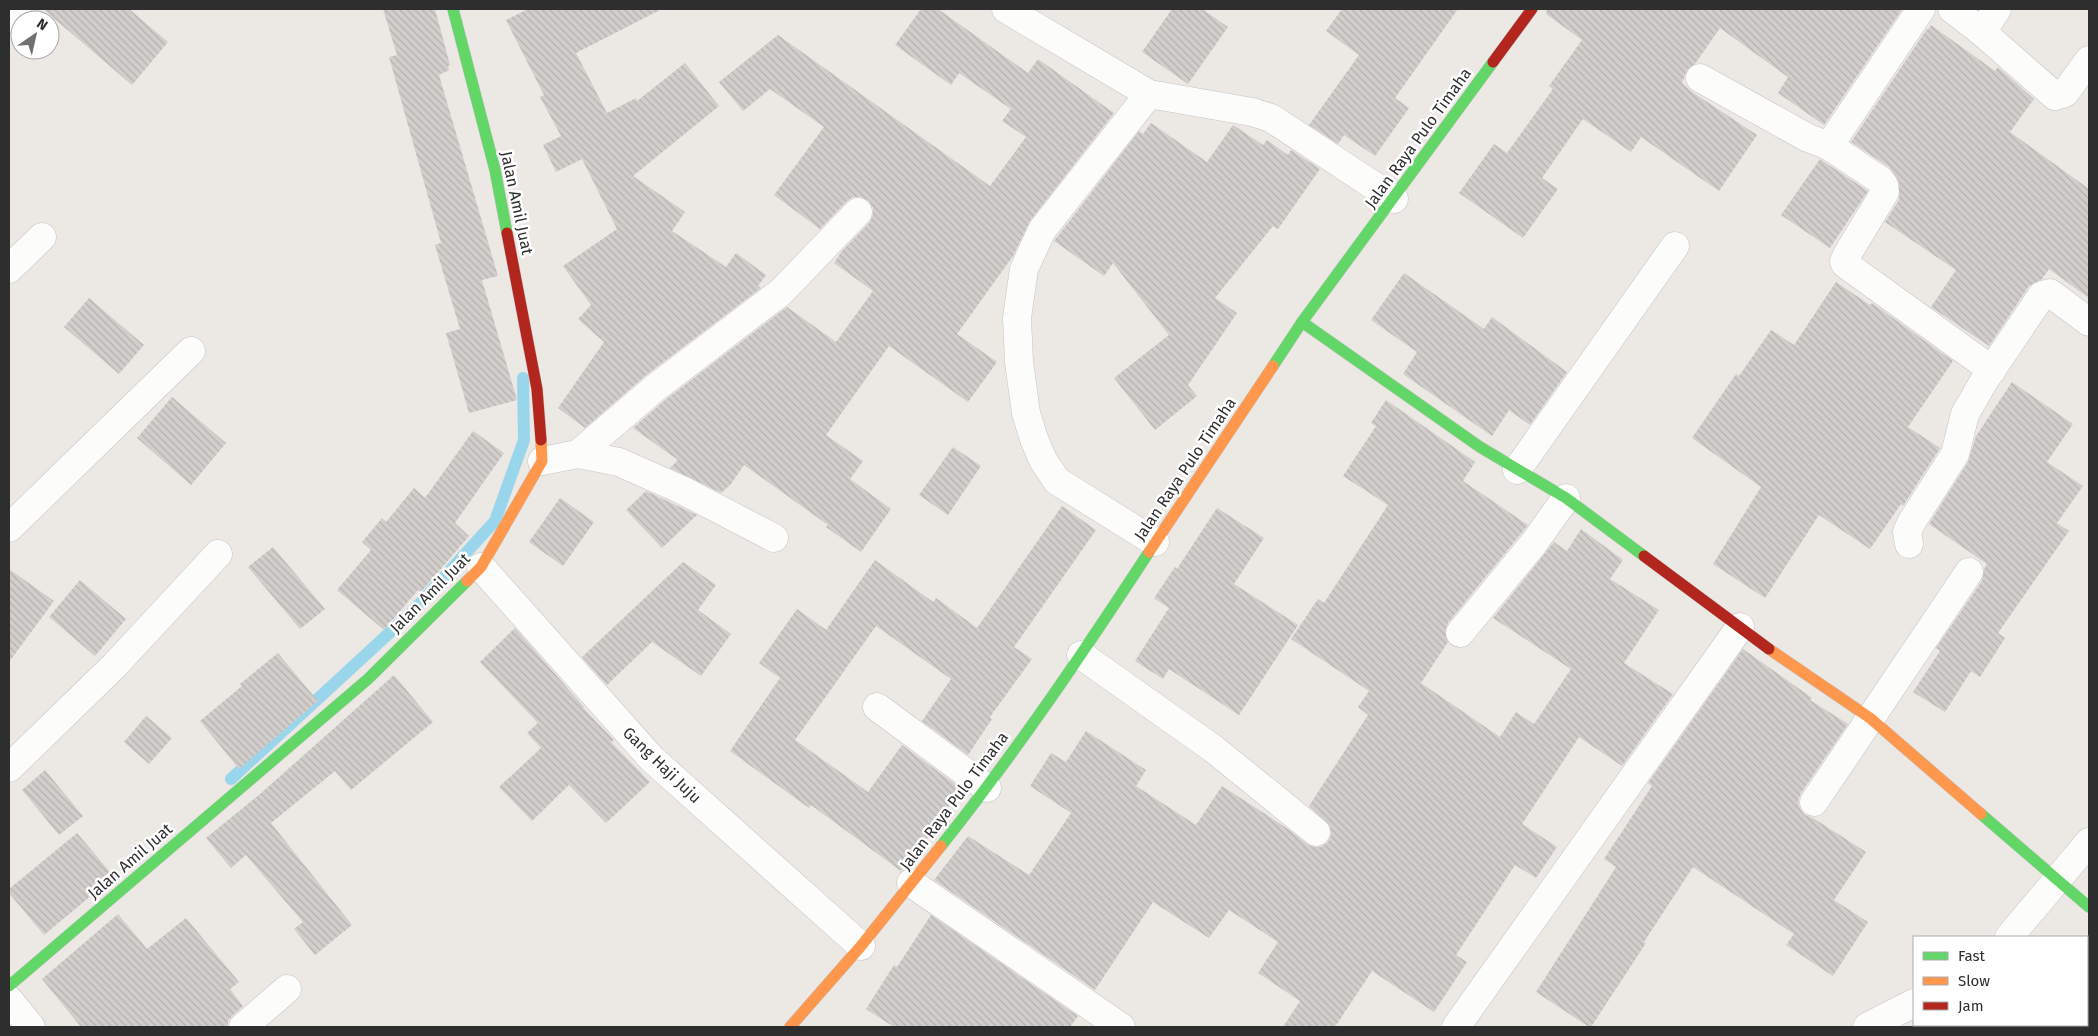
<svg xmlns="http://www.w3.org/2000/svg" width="2098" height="1036" font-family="'Fira Sans',sans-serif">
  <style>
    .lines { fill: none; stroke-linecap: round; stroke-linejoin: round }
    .stream { stroke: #99d6ec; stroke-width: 12 }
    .building { fill: url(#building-back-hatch) }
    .street-casing { stroke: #c5c4c5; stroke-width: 29 }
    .fast-casing { stroke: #c5c4c5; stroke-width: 12 }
    .slow-casing { stroke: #c5c4c5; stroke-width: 12 }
    .jam-casing { stroke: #c5c4c5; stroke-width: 12 }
    .street { stroke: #fcfcfb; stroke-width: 28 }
    .fast { stroke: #63d668; stroke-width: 11 }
    .slow { stroke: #ff974d; stroke-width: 11 }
    .jam { stroke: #b3261e; stroke-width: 11 }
    .labels { text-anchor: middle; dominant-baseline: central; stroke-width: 5; stroke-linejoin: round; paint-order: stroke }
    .street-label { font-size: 16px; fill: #2e2e2e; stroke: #fff }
  </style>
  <defs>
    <pattern id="building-back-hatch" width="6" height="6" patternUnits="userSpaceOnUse" patternTransform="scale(1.25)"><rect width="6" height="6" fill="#d1cecb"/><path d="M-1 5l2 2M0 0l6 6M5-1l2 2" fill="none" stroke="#b4b1af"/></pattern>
  </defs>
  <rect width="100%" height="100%" fill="#ece8e4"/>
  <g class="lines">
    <path class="stream" d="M 231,779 L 412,612 L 495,521 L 524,440 L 523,378"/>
  </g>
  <g class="building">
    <path d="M 43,9 L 129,9 L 168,42 L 132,85 Z"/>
    <path d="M 383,9 L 435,9 L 450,65 L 448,66 L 449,70 L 439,75 L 498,276 L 482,280 L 517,400 L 469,413 L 446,333 L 460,329 L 435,245 L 441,243 L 389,57 L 397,55 Z"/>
    <path d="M 528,9 L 662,9 L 576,53 L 607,113 L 636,98 L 637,101 L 685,63 L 719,106 L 633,176 L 685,212 L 672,231 L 726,267 L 736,253 L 766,275 L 758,286 L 761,288 L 645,376 L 585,428 L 558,408 L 604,342 L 578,319 L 591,305 L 563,266 L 617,229 L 582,159 L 556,172 L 543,145 L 561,136 L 540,97 L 544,95 L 506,20 Z"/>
    <path d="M 921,9 L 938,9 L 1028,73 L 1038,59 L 1114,113 L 1030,221 L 1013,256 L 957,334 L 997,362 L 968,402 L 889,346 L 826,435 L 863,461 L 850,479 L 891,509 L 861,552 L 826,527 L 828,525 L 744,465 L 731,484 L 721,493 L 670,468 L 678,460 L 633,428 L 665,400 L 787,307 L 836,342 L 873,291 L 834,263 L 842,251 L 870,222 L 873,215 L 873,208 L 869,201 L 861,197 L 853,197 L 847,201 L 820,229 L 774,195 L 824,127 L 770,89 L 743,111 L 719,82 L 778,35 L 990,186 L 1026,137 L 1002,121 L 1011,109 L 959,73 L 951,85 L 895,45 Z"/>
    <path d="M 1172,9 L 1202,9 L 1228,27 L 1188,84 L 1142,52 Z"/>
    <path d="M 1342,9 L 1458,9 L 1395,98 L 1409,108 L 1375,156 L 1344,135 L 1338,144 L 1309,125 L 1359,55 L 1326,31 Z"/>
    <path d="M 1547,9 L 1898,9 L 1901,11 L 1824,125 L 1778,93 L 1788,77 L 1720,28 L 1695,64 L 1687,70 L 1682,83 L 1692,92 L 1757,135 L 1719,191 L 1641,137 L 1631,152 L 1583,119 L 1542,178 L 1558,189 L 1523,238 L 1459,193 L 1494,144 L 1507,153 L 1553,89 L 1549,86 L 1582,40 L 1546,14 Z"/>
    <path d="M 1931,25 L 1995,71 L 1998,67 L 2034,99 L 2010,132 L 2089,189 L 2089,298 L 2049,269 L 2042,279 L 2029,286 L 1989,346 L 1931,307 L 1956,270 L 1885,222 L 1899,200 L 1899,182 L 1889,167 L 1851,142 L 1927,29 L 1928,30 Z"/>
    <path d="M 1151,123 L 1207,162 L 1233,125 L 1263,145 L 1267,140 L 1288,155 L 1291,150 L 1320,169 L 1278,229 L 1273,226 L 1215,298 L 1237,313 L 1188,385 L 1197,396 L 1155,430 L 1114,378 L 1169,335 L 1113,263 L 1104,276 L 1054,241 L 1139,131 L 1143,134 Z"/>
    <path d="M 1820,159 L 1868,191 L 1830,248 L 1781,215 Z"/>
    <path d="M 1404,273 L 1484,329 L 1492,317 L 1567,372 L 1530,425 L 1509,410 L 1492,436 L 1403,374 L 1417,352 L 1371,320 Z"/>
    <path d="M 1836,282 L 1870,305 L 1872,303 L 1953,361 L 1908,427 L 1940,448 L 1903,506 L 1901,504 L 1870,549 L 1819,515 L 1765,598 L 1713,564 L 1761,487 L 1692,438 L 1736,374 L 1739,376 L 1771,330 L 1794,345 Z"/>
    <path d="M 89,298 L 144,345 L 119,374 L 64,327 Z"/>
    <path d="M 2012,382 L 2073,424 L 2047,462 L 2083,486 L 2057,523 L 2069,531 L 1998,633 L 2005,638 L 1980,677 L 1971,671 L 1945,712 L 1913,692 L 1940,651 L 1936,648 L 1982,581 L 1984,569 L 1987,564 L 1929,524 L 1968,462 L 1976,436 Z"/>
    <path d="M 172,397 L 226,443 L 191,485 L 137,438 Z"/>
    <path d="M 1386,400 L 1475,462 L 1463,481 L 1528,525 L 1448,623 L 1445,631 L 1448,642 L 1421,683 L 1500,737 L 1516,712 L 1534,724 L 1571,669 L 1493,618 L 1554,542 L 1567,551 L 1581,529 L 1623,560 L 1610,579 L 1659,610 L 1624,663 L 1673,694 L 1622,766 L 1579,737 L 1522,824 L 1557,847 L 1536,878 L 1515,865 L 1456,955 L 1467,962 L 1434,1012 L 1372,971 L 1335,1027 L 1283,1027 L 1300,1001 L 1258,973 L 1278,942 L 1229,910 L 1209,938 L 1153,902 L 1095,990 L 934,880 L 968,836 L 1029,875 L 1071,813 L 1030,786 L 1051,753 L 1066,762 L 1086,731 L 1146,770 L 1136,786 L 1196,825 L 1222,786 L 1288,829 L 1307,844 L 1313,847 L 1321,847 L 1328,842 L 1331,835 L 1330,826 L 1309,806 L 1368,715 L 1358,707 L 1369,691 L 1291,639 L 1318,599 L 1324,603 L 1388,505 L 1343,476 L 1376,426 L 1371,423 Z"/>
    <path d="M 473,431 L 504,453 L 455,523 L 469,536 L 421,592 L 418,590 L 384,630 L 337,590 L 371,550 L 362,542 L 382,518 L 386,522 L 414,488 L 425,498 Z"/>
    <path d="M 953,447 L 981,466 L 948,515 L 919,495 Z"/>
    <path d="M 646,491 L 697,515 L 662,548 L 626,510 Z"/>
    <path d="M 560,498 L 594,522 L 563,566 L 529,542 Z"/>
    <path d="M 1062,506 L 1096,530 L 1014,647 L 1032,659 L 990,717 L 992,719 L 968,755 L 922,721 L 951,679 L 876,626 L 795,740 L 868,792 L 902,745 L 962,789 L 940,818 L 942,820 L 901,871 L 811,805 L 809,808 L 730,751 L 780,678 L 759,663 L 797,609 L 826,630 L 875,560 L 933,602 L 936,598 L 977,628 Z"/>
    <path d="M 1217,508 L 1264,538 L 1234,584 L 1298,625 L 1239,715 L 1169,669 L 1163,679 L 1135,661 L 1169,608 L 1154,598 L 1175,567 L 1177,569 Z"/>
    <path d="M 273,547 L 325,609 L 300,629 L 248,567 Z"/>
    <path d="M 683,562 L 716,585 L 698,610 L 731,634 L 701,676 L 652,642 L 607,685 L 582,657 Z"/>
    <path d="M 9,569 L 54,601 L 9,662 Z"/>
    <path d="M 80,580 L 126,619 L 95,656 L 49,617 Z"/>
    <path d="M 515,628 L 584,707 L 583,708 L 614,740 L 611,742 L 650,782 L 606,823 L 569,785 L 532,821 L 499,787 L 541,748 L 527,733 L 538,723 L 480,662 Z"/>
    <path d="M 1743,649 L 1812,698 L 1810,700 L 1848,724 L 1801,793 L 1798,801 L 1800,809 L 1805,815 L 1813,818 L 1866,852 L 1834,900 L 1868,922 L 1833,976 L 1786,945 L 1794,934 L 1693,867 L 1644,942 L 1646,943 L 1591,1027 L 1589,1027 L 1536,992 L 1616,867 L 1604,859 L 1652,786 L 1648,783 Z"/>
    <path d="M 278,653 L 318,701 L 239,769 L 200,721 L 242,686 L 240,684 Z"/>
    <path d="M 394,675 L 433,722 L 351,790 L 335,771 L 271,823 L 352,925 L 315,955 L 294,929 L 303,922 L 246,855 L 231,868 L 206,838 L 260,794 Z"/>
    <path d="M 146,716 L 172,738 L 149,764 L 124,742 Z"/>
    <path d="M 45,770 L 83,816 L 59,835 L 22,790 Z"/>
    <path d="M 77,833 L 110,872 L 93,885 L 98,890 L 44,935 L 9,893 L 9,889 Z"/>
    <path d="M 118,914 L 147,949 L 186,918 L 239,982 L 230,989 L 243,1006 L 232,1016 L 228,1021 L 228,1027 L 81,1027 L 42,979 Z"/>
    <path d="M 931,915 L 1078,1016 L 1070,1027 L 894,1027 L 866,1009 L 894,965 L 897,967 Z"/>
  </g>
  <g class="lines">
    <g class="street-casing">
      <g id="street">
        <path d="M 1006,9 L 1149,94 L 1252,112 L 1271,118 L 1394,199"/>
        <path d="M 1952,9 L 1982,32 L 1997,9"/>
        <path d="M 9,18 L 17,9"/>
        <path d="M 1982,32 L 2055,96 L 2065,93 L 2089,60"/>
        <path d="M 1700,78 L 1808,138 L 1829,146 L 1921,9"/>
        <path d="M 1149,94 L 1042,230 L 1024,269 L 1017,318 L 1019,362 L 1026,413 L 1034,439 L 1043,460 L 1057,481 L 1155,542"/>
        <path d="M 1829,146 L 1880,180 L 1884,185 L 1885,192 L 1848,253 L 1844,261 L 1845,264 L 1992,370"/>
        <path d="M 9,269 L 42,237"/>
        <path d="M 578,454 L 655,388 L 781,292 L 858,212"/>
        <path d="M 542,461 L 578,454 L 619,462 L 682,490 L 774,538"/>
        <path d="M 1517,470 L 1675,246"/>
        <path d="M 9,528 L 191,351"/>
        <path d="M 1909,544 L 1907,532 L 1911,523 L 1955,454 L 1965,414 L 1984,381 L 2042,295 L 2050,293 L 2089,322"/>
        <path d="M 481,567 L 652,759 L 861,946"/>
        <path d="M 1460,633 L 1534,543 L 1566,498"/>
        <path d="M 1081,655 L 1215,750 L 1316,832"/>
        <path d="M 877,707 L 987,788"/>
        <path d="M 9,768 L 114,666 L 218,554"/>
        <path d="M 1814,802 L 1969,572"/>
        <path d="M 911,883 L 1121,1027"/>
        <path d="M 2009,937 L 2089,842"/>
        <path d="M 9,1000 L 31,1027"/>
        <path d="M 243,1027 L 287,989"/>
        <path d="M 1456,1027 L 1740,627"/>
        <path d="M 1867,1027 L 1914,1003"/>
      </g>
    </g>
    <g class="fast-casing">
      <g id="fast">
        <path d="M 453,9 L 495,170 L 507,233"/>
        <path d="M 1302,322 L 1480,447 L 1566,498 L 1644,556"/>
        <path d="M 1273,366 L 1302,322 L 1493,62"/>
        <path d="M 1981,814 L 2089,907"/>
        <path d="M 941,846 C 1016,752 1083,653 1149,552"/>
        <path d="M 9,986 L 368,679 L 467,581"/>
      </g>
    </g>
    <g class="slow-casing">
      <g id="slow">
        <path d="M 1149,552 L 1273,366"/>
        <path d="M 467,581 L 481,567 L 542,461 L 541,440"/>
        <path d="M 1769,649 L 1870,718 L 1981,814"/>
        <path d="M 790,1027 L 861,946 L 941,846"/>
      </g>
    </g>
    <g class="jam-casing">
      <g id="jam">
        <path d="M 1493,62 L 1532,9"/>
        <path d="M 507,233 L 537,389 L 541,440"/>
        <path d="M 1644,556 L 1769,649"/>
      </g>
    </g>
    <use href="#street" class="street"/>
    <use href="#fast" class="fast"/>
    <use href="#slow" class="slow"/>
    <use href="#jam" class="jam"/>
  </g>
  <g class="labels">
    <g class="street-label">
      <text transform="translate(1418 138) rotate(-54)">Jalan Raya Pulo Timaha</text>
      <text transform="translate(517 203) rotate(78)">Jalan Amil Juat</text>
      <text transform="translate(1185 469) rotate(-56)">Jalan Raya Pulo Timaha</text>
      <text transform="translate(430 593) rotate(-45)">Jalan Amil Juat</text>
      <text transform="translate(662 765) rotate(44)">Gang Haji Juju</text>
      <text transform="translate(954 801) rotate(-53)">Jalan Raya Pulo Timaha</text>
      <text transform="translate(130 861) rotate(-41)">Jalan Amil Juat</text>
    </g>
  </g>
  <rect width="2098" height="1036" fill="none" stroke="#2e2e2e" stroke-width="20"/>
  <rect x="1913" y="936" width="175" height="90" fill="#ffffff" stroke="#ababab"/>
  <rect x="1923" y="952" width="25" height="8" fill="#63d668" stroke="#ababab"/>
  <text x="1958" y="961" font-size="15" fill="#2e2e2e">Fast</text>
  <rect x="1923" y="977" width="25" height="8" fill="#ff974d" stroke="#ababab"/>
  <text x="1958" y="986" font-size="15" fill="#2e2e2e">Slow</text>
  <rect x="1923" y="1002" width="25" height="8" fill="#b3261e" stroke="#ababab"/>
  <text x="1958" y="1011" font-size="15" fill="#2e2e2e">Jam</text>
  <g transform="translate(35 35) rotate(34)"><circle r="24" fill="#ffffff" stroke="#ababab"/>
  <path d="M0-4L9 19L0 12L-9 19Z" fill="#706f6e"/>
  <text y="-8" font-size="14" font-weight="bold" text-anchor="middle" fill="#2e2e2e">N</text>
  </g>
</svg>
